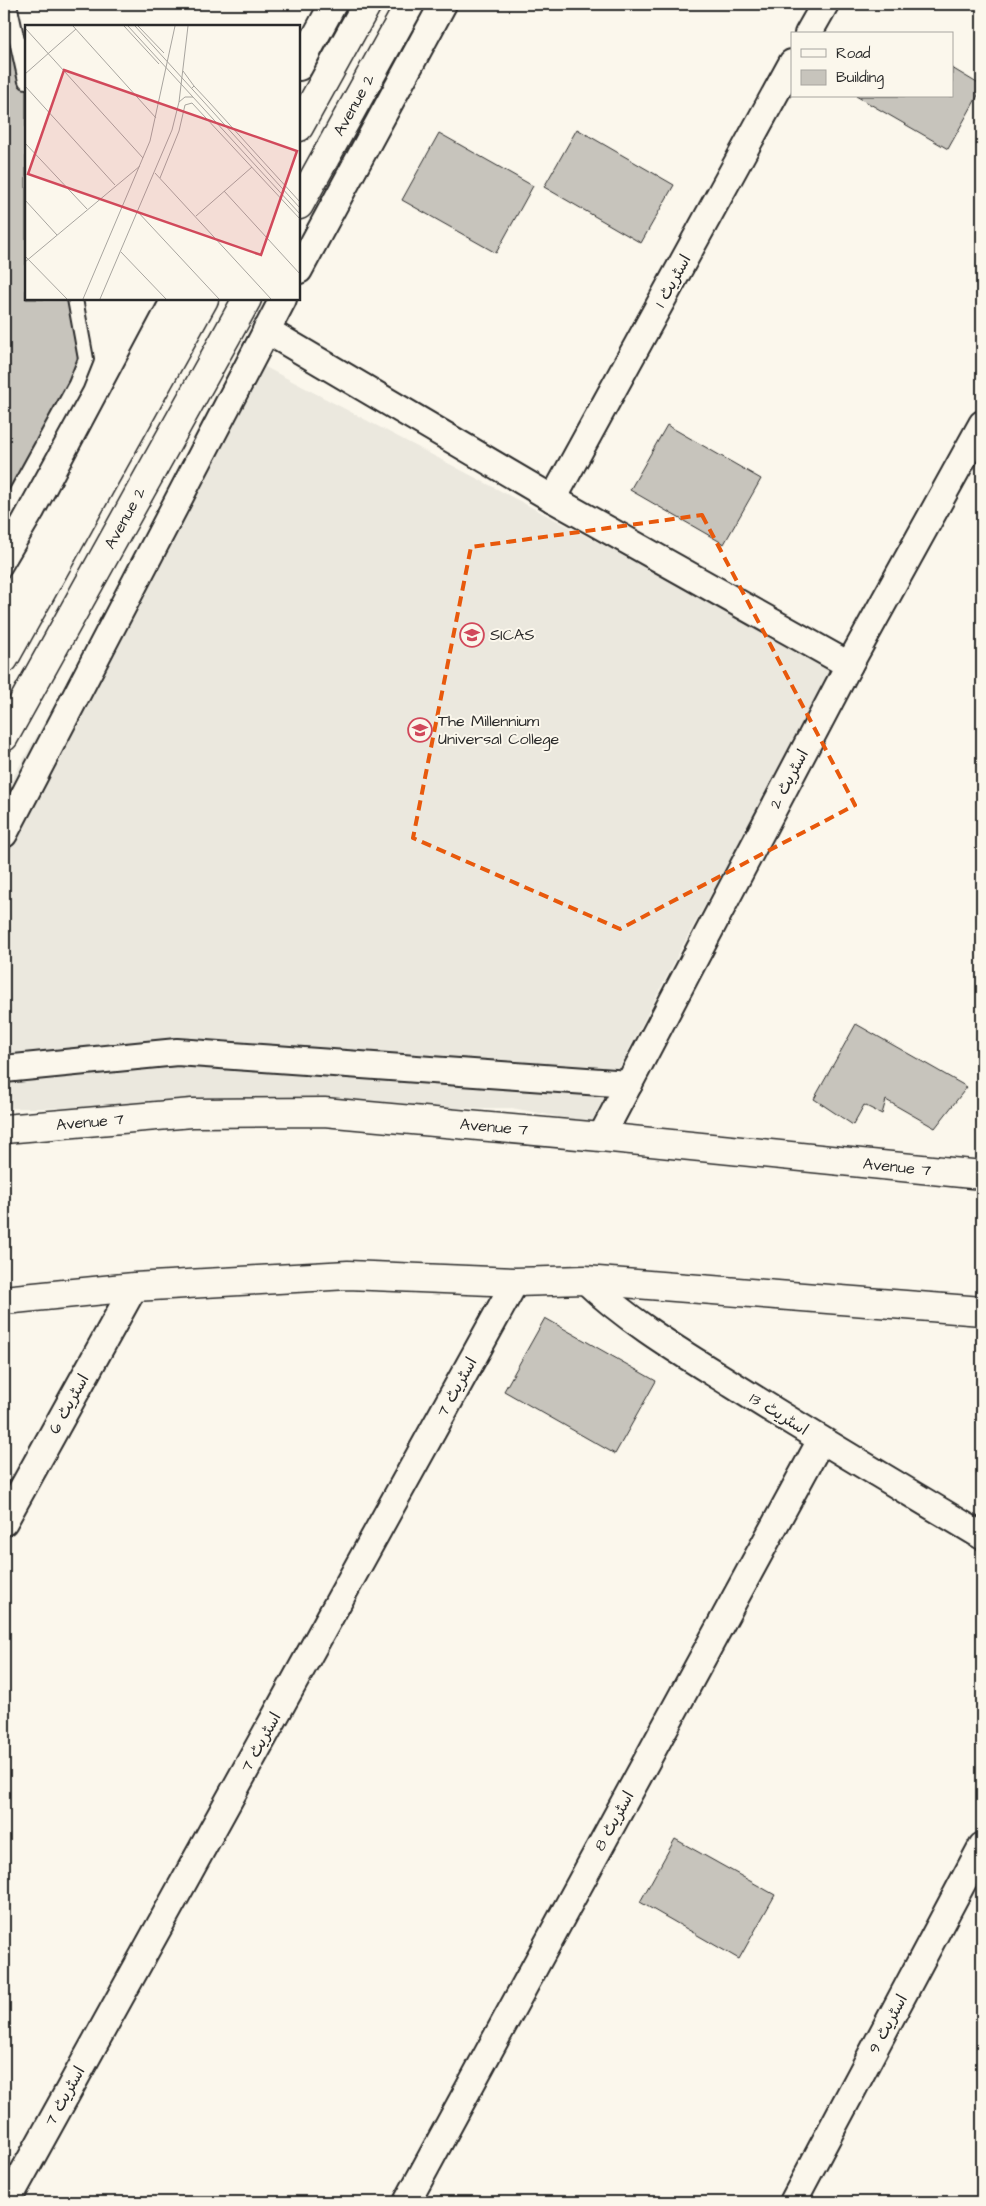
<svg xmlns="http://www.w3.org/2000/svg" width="986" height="2206" font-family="'Architects Daughter','Playpen Sans Arabic',sans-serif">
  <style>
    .built { fill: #ebe8de }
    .building { fill: #c7c4bc; stroke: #2b2b2b }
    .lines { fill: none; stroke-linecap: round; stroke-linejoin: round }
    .lane-casing { stroke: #2b2b2b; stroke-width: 18 }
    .street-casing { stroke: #2b2b2b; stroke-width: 30 }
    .secondary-casing { stroke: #2b2b2b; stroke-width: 31 }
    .lane { stroke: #fbf7ec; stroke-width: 14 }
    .street { stroke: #fbf7ec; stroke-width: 26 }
    .secondary { stroke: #fbf7ec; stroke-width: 28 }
    .marked { fill: none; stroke: #e8590c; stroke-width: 4; stroke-dasharray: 10 6; stroke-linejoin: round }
    .labels { text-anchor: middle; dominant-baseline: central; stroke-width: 4; stroke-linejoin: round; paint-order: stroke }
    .street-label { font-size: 16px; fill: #2b2b2b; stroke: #fbf7ec }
    .poi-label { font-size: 16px; fill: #2b2b2b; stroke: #fbf7ec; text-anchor: start }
    .inset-road { fill: none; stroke: #a8a59f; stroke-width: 1 }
    .view { fill: #d1495b; fill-opacity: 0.15; stroke: #d1495b; stroke-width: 2.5 }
    .inset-edge { fill: none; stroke: #2b2b2b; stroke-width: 2.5 }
  </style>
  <rect width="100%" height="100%" fill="#fbf7ec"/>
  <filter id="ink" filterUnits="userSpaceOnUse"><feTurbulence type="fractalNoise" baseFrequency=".02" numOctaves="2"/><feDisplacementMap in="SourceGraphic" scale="10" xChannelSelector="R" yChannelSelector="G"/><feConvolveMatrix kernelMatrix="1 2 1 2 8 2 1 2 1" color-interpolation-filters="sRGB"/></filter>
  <g filter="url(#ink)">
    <path class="built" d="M 252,360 L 835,667 L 682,947 L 591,1123 L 512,1108 L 4,1108 L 4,793 Z"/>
    <g class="building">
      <path d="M 4,4 L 26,81 L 26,299 L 75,299 L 86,359 L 4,515 Z"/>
      <path d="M 952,68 L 982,86 L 982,88 L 948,149 L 856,96 L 952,96 Z"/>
      <path d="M 577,129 L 674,185 L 641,243 L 544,187 Z"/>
      <path d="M 439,133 L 533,186 L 496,253 L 402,200 Z"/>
      <path d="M 667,425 L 761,479 L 724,544 L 630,490 Z"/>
      <path d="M 856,1024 L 967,1087 L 935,1128 L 886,1100 L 882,1114 L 864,1105 L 853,1125 L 814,1099 Z"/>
      <path d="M 545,1318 L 656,1381 L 615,1454 L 504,1391 Z"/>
      <path d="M 675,1839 L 775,1895 L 739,1959 L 640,1902 Z"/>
    </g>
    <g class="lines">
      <g class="lane-casing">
        <g id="lane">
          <path d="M 9,4 L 26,81"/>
          <path d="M 4,515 L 76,384 L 86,359 L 75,299"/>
        </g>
      </g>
      <g class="street-casing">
        <g id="street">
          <path d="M 808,34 L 825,4"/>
          <path d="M 299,67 L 333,4"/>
          <path d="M 299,270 L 443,4"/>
          <path d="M 266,330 L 553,499 L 849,665"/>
          <path d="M 553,499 L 792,63"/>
          <path d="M 4,611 L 55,525 L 175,299"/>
          <path d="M 4,834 L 283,299"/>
          <path d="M 4,1069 L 177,1052 L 629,1084"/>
          <path d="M 601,1137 L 849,665 L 982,424"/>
          <path d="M 585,1280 C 629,1322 682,1353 733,1385 C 815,1437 899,1486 982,1536"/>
          <path d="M 4,1522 L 134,1287"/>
          <path d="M 7,2202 L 515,1282"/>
          <path d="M 407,2202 L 821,1440"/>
          <path d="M 793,2202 L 982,1846"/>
        </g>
      </g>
      <g class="secondary-casing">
        <g id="secondary">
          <path d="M 299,127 L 367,4"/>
          <path d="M 299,205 L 410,4"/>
          <path d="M 4,659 L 204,299"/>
          <path d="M 4,737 L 247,299"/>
          <path d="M 4,1129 L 192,1113 L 324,1112 L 601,1137 L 982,1175"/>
          <path d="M 4,1300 L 134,1287 L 348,1275 L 515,1282 L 585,1280 L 982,1311"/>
        </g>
      </g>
      <use href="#lane" class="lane"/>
      <use href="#street" class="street"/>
      <use href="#secondary" class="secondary"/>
    </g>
  </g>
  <path class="marked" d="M 702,515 L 855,805 L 620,929 L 413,838 L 471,547 Z"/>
  <defs>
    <g id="university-ring" transform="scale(1.25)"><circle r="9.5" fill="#fbf7ec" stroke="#d1495b" stroke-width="1.5"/><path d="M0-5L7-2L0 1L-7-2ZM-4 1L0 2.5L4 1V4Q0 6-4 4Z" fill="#d1495b"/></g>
  </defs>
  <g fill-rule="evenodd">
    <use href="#university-ring" x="472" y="635"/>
    <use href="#university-ring" x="420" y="730"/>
  </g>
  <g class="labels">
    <g class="street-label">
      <text transform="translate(354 105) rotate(-61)">Avenue 2</text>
      <text transform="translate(673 281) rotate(-61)">اسٹریٹ 1</text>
      <text transform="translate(125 518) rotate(-61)">Avenue 2</text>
      <text transform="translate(789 779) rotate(-62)">اسٹریٹ 2</text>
      <text transform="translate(90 1122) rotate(-5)">Avenue 7</text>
      <text transform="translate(494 1127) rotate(5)">Avenue 7</text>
      <text transform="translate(897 1167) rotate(6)">Avenue 7</text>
      <text transform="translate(457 1387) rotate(-61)">اسٹریٹ 7</text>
      <text transform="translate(69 1404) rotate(-61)">اسٹریٹ 6</text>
      <text transform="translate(779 1414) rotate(32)">اسٹریٹ 13</text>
      <text transform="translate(261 1742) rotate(-61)">اسٹریٹ 7</text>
      <text transform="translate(614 1821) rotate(-61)">اسٹریٹ 8</text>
      <text transform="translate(888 2024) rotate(-62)">اسٹریٹ 9</text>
      <text transform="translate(65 2096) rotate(-61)">اسٹریٹ 7</text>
    </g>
    <g class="poi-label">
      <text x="490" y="635">SICAS</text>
      <text x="438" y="721">The Millennium<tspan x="438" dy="18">Universal College</tspan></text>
    </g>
  </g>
  <g transform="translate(25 25)">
    <rect width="275" height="275" fill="#fbf7ec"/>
    <path class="inset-road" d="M 48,1 L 131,93M 99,1 L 134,39M 103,1 L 275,189M 110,1 L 275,183M 113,1 L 139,28M 0,3 L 118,133M 158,46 L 169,61M 0,49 L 51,4M 0,61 L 90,160M 167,63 L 169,61 L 184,77 L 275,177M 154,77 L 160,72 L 168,72M 0,118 L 62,184M 130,148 L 246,274M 135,153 L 154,106 L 160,80 L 167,78 L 275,194M 199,166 L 275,249M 0,175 L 32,210M 112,186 L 194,274M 171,191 L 227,142M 96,227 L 141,274M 0,231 L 42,274M 0,237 L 115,141M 58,274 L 125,116 L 150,1M 75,274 L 147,105 L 154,77 L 163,1"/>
    <path class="view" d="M 39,45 L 272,126 L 236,230 L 3,149 Z"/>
    <rect width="275" height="275" class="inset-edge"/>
  </g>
  <rect width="986" height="2206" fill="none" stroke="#fbf7ec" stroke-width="20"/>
  <rect x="10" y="10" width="966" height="2186" fill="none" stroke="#2b2b2b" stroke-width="2" filter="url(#ink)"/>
  <rect x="791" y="32" width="162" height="65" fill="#fbf7ec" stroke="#a8a59f"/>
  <rect x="801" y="49" width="25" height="8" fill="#fbf7ec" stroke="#a8a59f"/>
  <text x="836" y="58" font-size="15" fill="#2b2b2b">Road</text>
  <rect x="801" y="70" width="25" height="15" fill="#c7c4bc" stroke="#a8a59f"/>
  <text x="836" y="82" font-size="15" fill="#2b2b2b">Building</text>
</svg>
